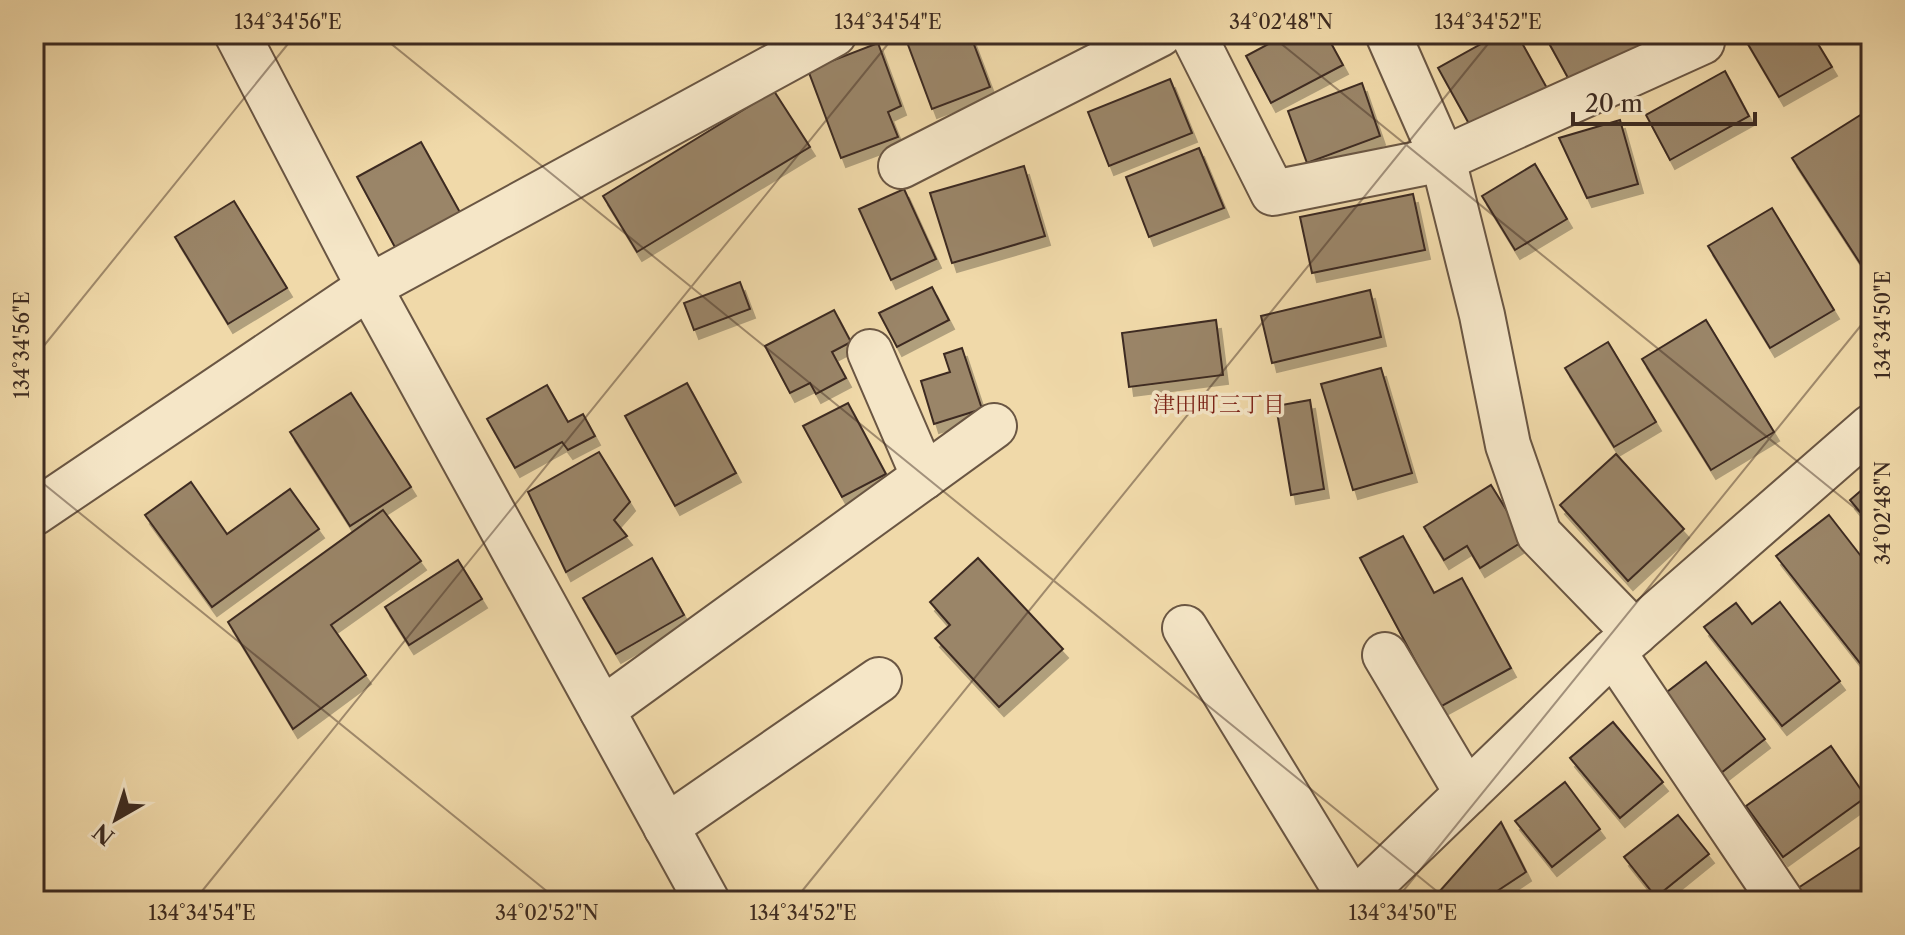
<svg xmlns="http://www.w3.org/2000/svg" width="1905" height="935" font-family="'Libre Caslon Text','Noto Serif JP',serif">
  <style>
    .building { fill: #9a8568; stroke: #3d2b21; stroke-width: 2; filter: url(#shadow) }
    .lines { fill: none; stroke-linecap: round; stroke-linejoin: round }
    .minor-casing { stroke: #6a5643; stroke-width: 48 }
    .minor { stroke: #f5e6c7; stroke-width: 44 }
    .ticks { fill: none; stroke: #3d2b21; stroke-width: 2; stroke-opacity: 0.45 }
    .labels { text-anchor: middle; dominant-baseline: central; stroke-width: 7; stroke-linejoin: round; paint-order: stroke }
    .neighbourhood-label { font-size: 22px; fill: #7a1f14; stroke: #f5e6c7 }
    .neatline { fill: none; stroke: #3d2b21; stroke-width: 3 }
    .ticks-label { font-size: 20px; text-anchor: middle; fill: #3d2b21 }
  </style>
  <defs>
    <filter id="shadow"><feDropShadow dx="5" dy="9" stdDeviation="0" flood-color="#0004"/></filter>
  </defs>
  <rect width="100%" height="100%" fill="#f0d9a9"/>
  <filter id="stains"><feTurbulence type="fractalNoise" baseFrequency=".0025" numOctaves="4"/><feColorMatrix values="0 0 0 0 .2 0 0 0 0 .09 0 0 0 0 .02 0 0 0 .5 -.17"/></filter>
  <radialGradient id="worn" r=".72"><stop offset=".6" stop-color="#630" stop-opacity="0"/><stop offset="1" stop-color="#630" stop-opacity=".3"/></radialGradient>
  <g class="building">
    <path d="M 904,34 L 970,34 L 990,87 L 932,109 Z"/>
    <path d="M 1287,34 L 1326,34 L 1343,65 L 1271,103 L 1246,56 Z"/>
    <path d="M 1499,34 L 1517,34 L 1548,90 L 1473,131 L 1438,68 Z"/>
    <path d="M 1548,34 L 1673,34 L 1573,87 L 1545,36 Z"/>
    <path d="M 1742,34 L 1812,34 L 1832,67 L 1779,97 Z"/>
    <path d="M 878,43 L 901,106 L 888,112 L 898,137 L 841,158 L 808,70 Z"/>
    <path d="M 1725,71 L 1749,116 L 1670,160 L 1646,115 Z"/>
    <path d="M 1170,79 L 1192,133 L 1109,166 L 1088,112 Z"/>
    <path d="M 1362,83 L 1380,136 L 1307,163 L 1288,111 Z"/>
    <path d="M 774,91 L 810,147 L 637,252 L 603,196 Z"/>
    <path d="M 1870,109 L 1871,276 L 1869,277 L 1792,158 Z"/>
    <path d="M 1620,120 L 1638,184 L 1587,198 L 1559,138 Z"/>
    <path d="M 421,142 L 462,216 L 397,251 L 357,177 Z"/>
    <path d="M 1199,148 L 1224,208 L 1149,237 L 1126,177 Z"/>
    <path d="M 1535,164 L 1567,219 L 1515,250 L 1482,196 Z"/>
    <path d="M 1024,166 L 1045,236 L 952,263 L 930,193 Z"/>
    <path d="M 904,189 L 936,259 L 891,280 L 859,209 Z"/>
    <path d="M 1413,194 L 1425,250 L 1312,273 L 1300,217 Z"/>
    <path d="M 234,201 L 287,288 L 228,324 L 175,237 Z"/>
    <path d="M 1772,208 L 1834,310 L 1770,348 L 1708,246 Z"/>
    <path d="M 740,282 L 750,309 L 694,330 L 684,303 Z"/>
    <path d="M 932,287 L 949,320 L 897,347 L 879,313 Z"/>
    <path d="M 1370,290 L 1381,337 L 1272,363 L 1261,316 Z"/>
    <path d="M 834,310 L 851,342 L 832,352 L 846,378 L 816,394 L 810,383 L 790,393 L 765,346 Z"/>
    <path d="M 1216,320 L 1223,375 L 1129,387 L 1122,333 Z"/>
    <path d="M 1706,320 L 1774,432 L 1711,470 L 1642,359 Z"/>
    <path d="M 1608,342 L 1656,422 L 1614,447 L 1565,368 Z"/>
    <path d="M 962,348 L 982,409 L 934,424 L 921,381 L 950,372 L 944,354 Z"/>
    <path d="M 1381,368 L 1412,473 L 1353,490 L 1321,384 Z"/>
    <path d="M 687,383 L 736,473 L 675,506 L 625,416 Z"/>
    <path d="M 547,385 L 568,422 L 583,414 L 595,436 L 568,450 L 562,442 L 515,468 L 487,419 Z"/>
    <path d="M 351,393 L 411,487 L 350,526 L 290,432 Z"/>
    <path d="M 1310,400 L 1324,489 L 1291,495 L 1276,406 Z"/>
    <path d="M 848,403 L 886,474 L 842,497 L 803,426 Z"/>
    <path d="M 599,452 L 630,502 L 614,520 L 627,536 L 566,572 L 528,492 Z"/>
    <path d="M 1616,454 L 1684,529 L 1628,581 L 1560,505 Z"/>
    <path d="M 191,482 L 227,534 L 290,489 L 319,529 L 212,607 L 145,515 Z"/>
    <path d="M 1871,482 L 1871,525 L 1850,500 Z"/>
    <path d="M 1491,485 L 1525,540 L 1480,568 L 1467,546 L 1444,560 L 1424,527 Z"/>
    <path d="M 383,510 L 421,561 L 331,625 L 366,675 L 293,729 L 228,622 Z"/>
    <path d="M 1829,515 L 1871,569 L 1871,677 L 1776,556 Z"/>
    <path d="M 1403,536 L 1434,593 L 1462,578 L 1511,668 L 1440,707 L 1360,558 Z"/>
    <path d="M 652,558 L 684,615 L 616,654 L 583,598 Z"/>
    <path d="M 978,558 L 1063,649 L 999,707 L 935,638 L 950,625 L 930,602 Z"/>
    <path d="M 458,560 L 482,599 L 409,645 L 385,607 Z"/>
    <path d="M 1780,602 L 1840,681 L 1782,726 L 1704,627 L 1736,603 L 1752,624 Z"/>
    <path d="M 1706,662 L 1765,739 L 1721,773 L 1663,695 Z"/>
    <path d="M 1613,722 L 1663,782 L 1620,818 L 1570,758 Z"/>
    <path d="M 1831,746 L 1866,797 L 1783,857 L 1746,806 Z"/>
    <path d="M 1565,782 L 1600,829 L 1552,867 L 1515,821 Z"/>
    <path d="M 1678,815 L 1709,854 L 1656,897 L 1624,857 Z"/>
    <path d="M 1501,822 L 1526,872 L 1482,901 L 1431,901 Z"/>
    <path d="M 1871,840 L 1871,895 L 1862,901 L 1806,901 L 1798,888 Z"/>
  </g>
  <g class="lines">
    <g class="minor-casing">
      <g id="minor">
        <path d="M 237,34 L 369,287 L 707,901"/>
        <path d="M 1193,34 L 1273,193 L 1443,159 L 1702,42"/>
        <path d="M 1388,34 L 1443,159 L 1482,315 L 1508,445 L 1539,534 L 1635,633"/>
        <path d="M 901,166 L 1160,34"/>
        <path d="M 870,352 L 924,477"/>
        <path d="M 34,513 L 369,287 L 834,34"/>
        <path d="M 1185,628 L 1352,901"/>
        <path d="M 1613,652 L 1781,901"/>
        <path d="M 1385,655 L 1467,793"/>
        <path d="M 602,710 L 994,426"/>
        <path d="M 666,827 L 879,680"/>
        <path d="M 1355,901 L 1613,652 L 1871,427"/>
      </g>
    </g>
    <use href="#minor" class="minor"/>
  </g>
  <path class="ticks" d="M 379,34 L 1449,901M 1269,34 L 1871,521M 34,358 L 296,34M 34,476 L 559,901M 194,901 L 896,34M 794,901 L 1496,34M 1395,901 L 1871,313"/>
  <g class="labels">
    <g class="neighbourhood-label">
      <text x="1219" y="404">津田町三丁目</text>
    </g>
  </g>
  <rect width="1905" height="935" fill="none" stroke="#f0d9a9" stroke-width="88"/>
  <g transform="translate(116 819) rotate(219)" stroke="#f5e6c7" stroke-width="6" paint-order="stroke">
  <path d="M0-6L14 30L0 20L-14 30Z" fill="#3d2b21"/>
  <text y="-12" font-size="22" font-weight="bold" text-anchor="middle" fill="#3d2b21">N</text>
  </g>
  <path d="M1573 112v12h182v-12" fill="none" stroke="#3d2b21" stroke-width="4"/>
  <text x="1585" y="112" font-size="24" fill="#3d2b21" stroke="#f5e6c7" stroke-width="6" paint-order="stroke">20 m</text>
  <rect x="44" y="44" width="1817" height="847" class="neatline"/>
  <g class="ticks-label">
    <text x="288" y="29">134°34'56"E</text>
    <text x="888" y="29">134°34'54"E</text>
    <text x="1281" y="29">34°02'48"N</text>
    <text x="1488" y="29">134°34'52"E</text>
    <text transform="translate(1883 325) rotate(-90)" y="7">134°34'50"E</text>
    <text transform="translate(22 345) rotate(-90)" y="7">134°34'56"E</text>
    <text transform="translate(1883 513) rotate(-90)" y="7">34°02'48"N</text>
    <text x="202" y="920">134°34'54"E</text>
    <text x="547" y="920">34°02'52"N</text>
    <text x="803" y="920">134°34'52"E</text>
    <text x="1403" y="920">134°34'50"E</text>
  </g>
  <rect width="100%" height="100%" filter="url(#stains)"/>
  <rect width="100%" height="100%" fill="url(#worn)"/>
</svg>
